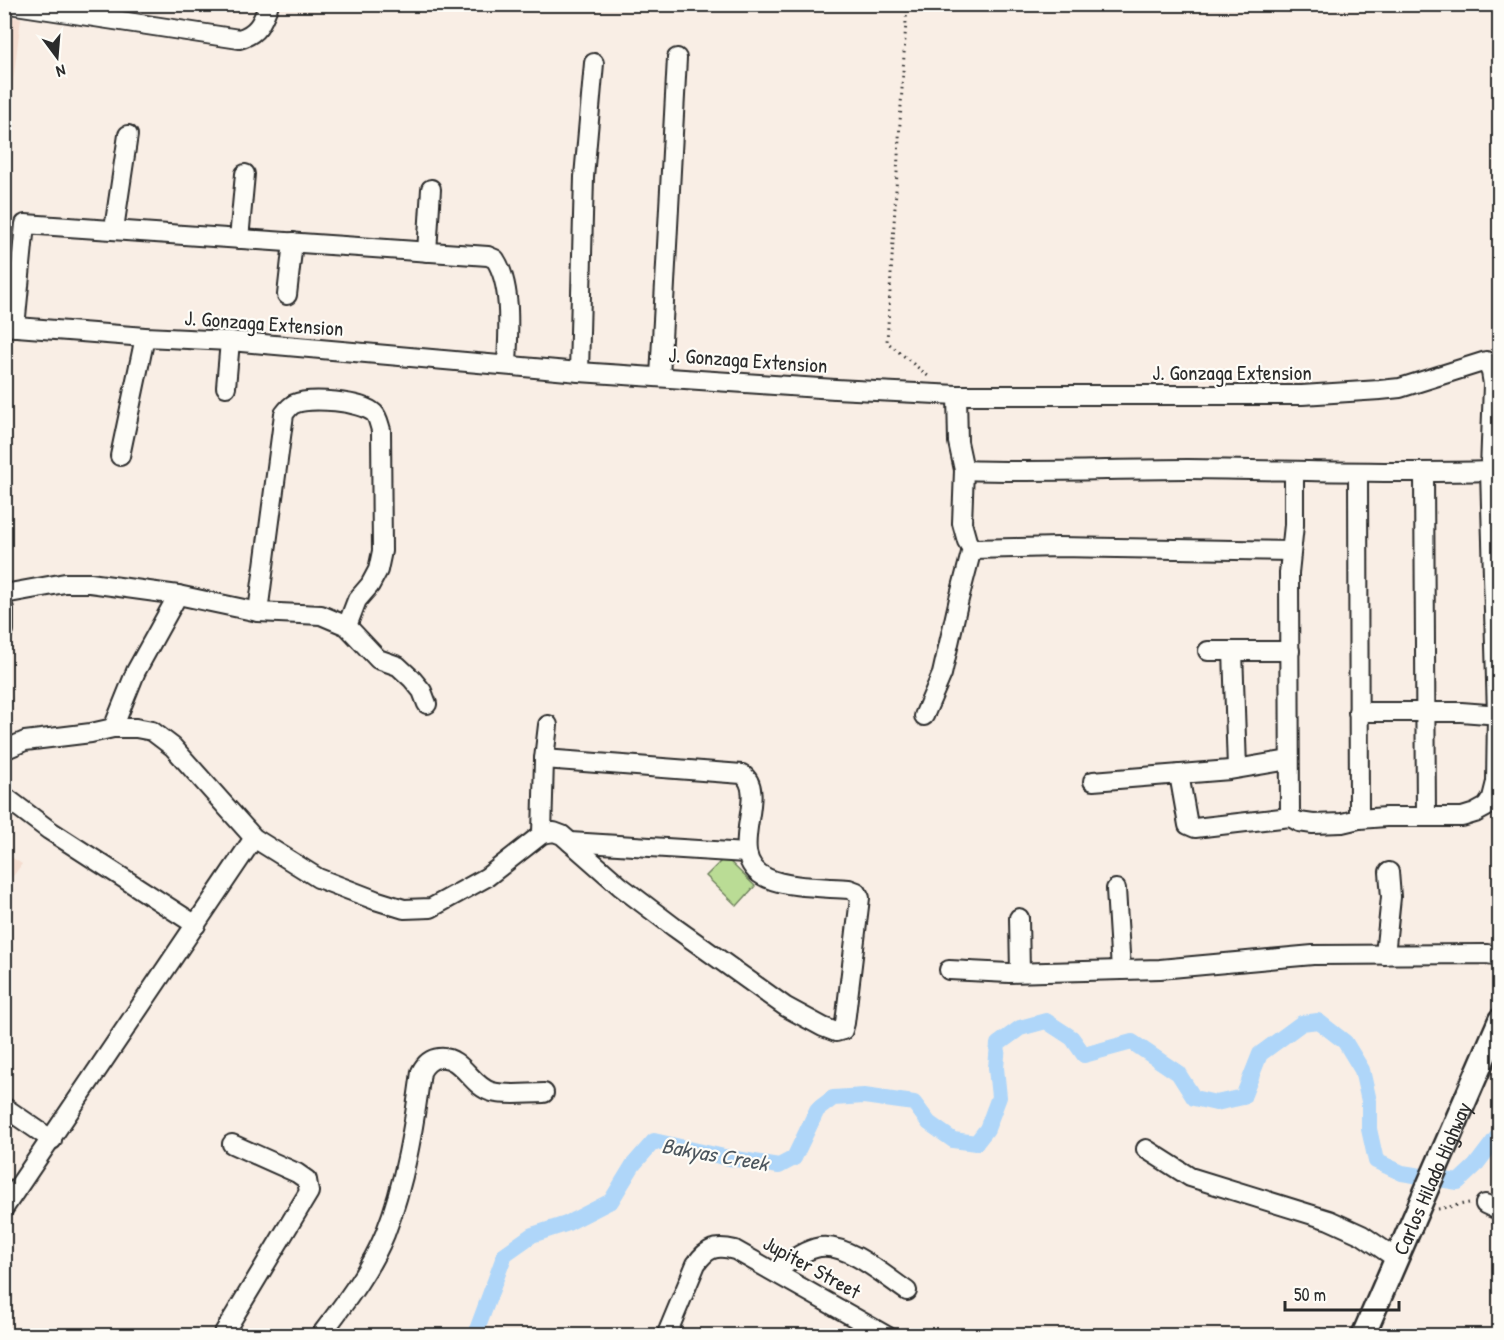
<svg xmlns="http://www.w3.org/2000/svg" width="1504" height="1340" font-family="'Patrick Hand',sans-serif">
  <style>
    .built { fill: #f5ddd0 }
    .green { fill: #badc95; stroke: #728460; stroke-width: 1.5 }
    .lines { fill: none; stroke-linecap: round; stroke-linejoin: round }
    .canal { stroke: #afd6f9; stroke-width: 16 }
    .minor-casing { stroke: #2b2b2b; stroke-width: 22 }
    .major-casing { stroke: #2b2b2b; stroke-width: 27 }
    .path { stroke: #2b2b2b; stroke-width: 3; stroke-dasharray: 1.5 4.5; stroke-linecap: butt }
    .minor { stroke: #fdfcf7; stroke-width: 18 }
    .major { stroke: #fdfcf7; stroke-width: 22 }
    .labels { text-anchor: middle; dominant-baseline: central; stroke-width: 4.5; stroke-linejoin: round; paint-order: stroke }
    .street-label { font-size: 21px; fill: #2b2b2b; stroke: #fdfcf7 }
    .water-label { font-size: 22px; font-style: italic; fill: #4c565e; stroke: #fdfcf7 }
  </style>
  <rect width="100%" height="100%" fill="#f9eee5"/>
  <filter id="ink" filterUnits="userSpaceOnUse"><feTurbulence type="fractalNoise" baseFrequency=".0167" numOctaves="2"/><feDisplacementMap in="SourceGraphic" scale="12" xChannelSelector="R" yChannelSelector="G"/><feConvolveMatrix kernelMatrix="1 2 1 2 8 2 1 2 1" color-interpolation-filters="sRGB"/></filter>
  <g filter="url(#ink)">
    <g class="built">
      <path d="M 5,16 L 21,18 L 5,146 L 4,16 Z"/>
      <path d="M 5,853 L 22,864 L 5,887 Z"/>
    </g>
    <path class="green" d="M 725,857 L 755,886 L 737,906 L 706,876 Z"/>
    <g class="lines">
      <path class="canal" d="M 479,1336 L 478,1327 L 505,1254 L 532,1235 L 566,1224 L 611,1201 L 633,1165 L 654,1141 L 724,1157 L 779,1166 L 794,1158 L 817,1110 L 833,1098 L 864,1096 L 914,1103 L 929,1123 L 953,1140 L 976,1143 L 987,1129 L 999,1097 L 996,1068 L 998,1044 L 1020,1028 L 1046,1021 L 1072,1038 L 1084,1055 L 1132,1042 L 1178,1073 L 1194,1098 L 1216,1103 L 1243,1097 L 1260,1054 L 1302,1023 L 1318,1021 L 1345,1042 L 1362,1070 L 1369,1101 L 1369,1129 L 1376,1161 L 1402,1173 L 1458,1182 L 1475,1166 L 1500,1133"/>
      <g class="minor-casing">
        <g id="minor">
          <path d="M 9,4 L 239,39 C 258,34 262,22 269,4"/>
          <path d="M 114,229 L 128,135"/>
          <path d="M 239,239 L 245,174"/>
          <path d="M 427,252 L 431,189"/>
          <path d="M 287,295 L 293,242"/>
          <path d="M 4,326 L 145,337 L 230,341 L 579,372 L 835,389 L 957,395 L 1302,395 L 1380,390 L 1400,388 L 1486,361 L 1491,372 L 1493,384 L 1490,471 L 1497,715 L 1496,782 L 1492,798 L 1486,807 L 1475,813 L 1462,817 L 1386,817 L 1359,819 L 1342,823 L 1313,824 L 1299,822 L 1290,817 L 1195,828 L 1188,825 L 1179,774"/>
          <path d="M 15,327 L 25,224 L 488,256 L 495,259 C 513,286 508,335 507,365"/>
          <path d="M 579,372 L 584,177 L 594,63"/>
          <path d="M 660,377 L 677,58"/>
          <path d="M 226,387 L 230,341"/>
          <path d="M 957,395 L 958,442 L 964,470 L 962,523 L 967,541 L 972,549 L 1058,547 L 1291,551"/>
          <path d="M 120,456 L 145,337"/>
          <path d="M 964,470 C 1038,473 1113,469 1188,469 C 1289,470 1389,474 1490,471"/>
          <path d="M 1358,472 L 1359,819"/>
          <path d="M 1424,473 L 1426,816"/>
          <path d="M 4,594 L 65,583 L 90,583 L 178,595 L 136,671 L 113,728"/>
          <path d="M 178,595 L 258,612 L 321,615 L 347,626 L 378,659 L 398,666 L 412,679 L 422,691 L 427,704"/>
          <path d="M 4,609 L 4,630"/>
          <path d="M 258,612 L 284,414 C 287,410 290,406 294,404 C 310,397 361,401 374,413 C 378,417 379,424 381,430 L 382,551 L 378,570 L 370,585 L 357,600 L 347,626"/>
          <path d="M 1208,651 L 1290,651"/>
          <path d="M 1233,651 L 1237,768"/>
          <path d="M 1358,712 L 1461,712 L 1500,715"/>
          <path d="M 924,716 L 942,674 L 959,599 L 972,549"/>
          <path d="M 4,750 L 25,741 L 91,733 L 113,728 L 136,728 L 152,731 L 173,747 L 254,838 L 318,878 L 375,900 L 404,909 L 431,908 L 487,877 L 542,834 L 554,832 L 562,835 L 620,886 L 674,927 L 786,1007 L 823,1027 L 836,1032 L 843,1030 L 845,1023 L 860,898 L 857,892 L 849,889 C 825,887 789,888 767,878 C 721,857 771,794 742,774 L 544,759"/>
          <path d="M 1093,781 L 1230,770 L 1289,760"/>
          <path d="M 4,796 L 49,830 L 196,925"/>
          <path d="M 1290,817 L 1289,573 L 1294,525 L 1294,471"/>
          <path d="M 542,834 L 544,759 L 548,725"/>
          <path d="M 570,842 L 746,853"/>
          <path d="M 1116,889 L 1121,970"/>
          <path d="M 1019,918 L 1020,972"/>
          <path d="M 1385,955 L 1391,897 L 1389,872"/>
          <path d="M 949,970 L 1009,973 L 1160,969 L 1313,955 L 1487,954 L 1500,956"/>
          <path d="M 4,1107 L 52,1140"/>
          <path d="M 1146,1149 L 1190,1177 L 1329,1220 L 1362,1235 L 1397,1259"/>
          <path d="M 1485,1204 L 1500,1211"/>
          <path d="M 4,1208 L 254,838"/>
          <path d="M 775,1272 C 788,1263 803,1250 820,1247 C 847,1243 885,1276 907,1291"/>
          <path d="M 222,1336 L 309,1192 L 307,1180 L 297,1173 L 232,1144"/>
          <path d="M 320,1336 C 344,1304 370,1271 385,1234 C 405,1183 414,1126 421,1072 C 425,1064 430,1059 439,1058 C 462,1055 471,1087 492,1092 C 508,1096 528,1093 544,1093"/>
          <path d="M 666,1336 L 696,1264 C 707,1248 716,1245 735,1250 L 887,1336"/>
        </g>
      </g>
      <g class="major-casing">
        <g id="major">
          <path id="s1" d="M 1363,1336 L 1500,1020"/>
        </g>
      </g>
      <g class="path">
        <path d="M 907,4 L 887,342 L 928,376"/>
        <path d="M 1438,1209 L 1469,1203"/>
      </g>
      <use href="#minor" class="minor"/>
      <use href="#major" class="major"/>
    </g>
  </g>
  <g class="labels">
    <g class="street-label">
      <text transform="translate(264 323) rotate(4)">J. Gonzaga Extension</text>
      <text transform="translate(748 360) rotate(4)">J. Gonzaga Extension</text>
      <text x="1232" y="372">J. Gonzaga Extension</text>
      <text stroke="none"><textPath href="#s1" startOffset="172">Carlos Hilado Highway</textPath></text>
      <text transform="translate(812 1267) rotate(29)">Jupiter Street</text>
    </g>
    <g class="water-label">
      <text transform="translate(715 1154) rotate(10)">Bakyas Creek</text>
    </g>
  </g>
  <rect width="1504" height="1340" fill="none" stroke="#fdfcf7" stroke-width="24"/>
  <rect x="12" y="12" width="1480" height="1316" fill="none" stroke="#2b2b2b" stroke-width="2" filter="url(#ink)"/>
  <g transform="translate(57 57) rotate(164)" stroke="#fdfcf7" stroke-width="4.5" paint-order="stroke">
  <path d="M0-4.5L10 22L0 15L-10 22Z" fill="#2b2b2b"/>
  <text y="-9" font-size="16" font-weight="bold" text-anchor="middle" fill="#2b2b2b">N</text>
  </g>
  <path d="M1285 1301v9h114v-9" fill="none" stroke="#2b2b2b" stroke-width="3"/>
  <text x="1294" y="1301" font-size="18" fill="#2b2b2b" stroke="#fdfcf7" stroke-width="4.5" paint-order="stroke">50 m</text>
</svg>
